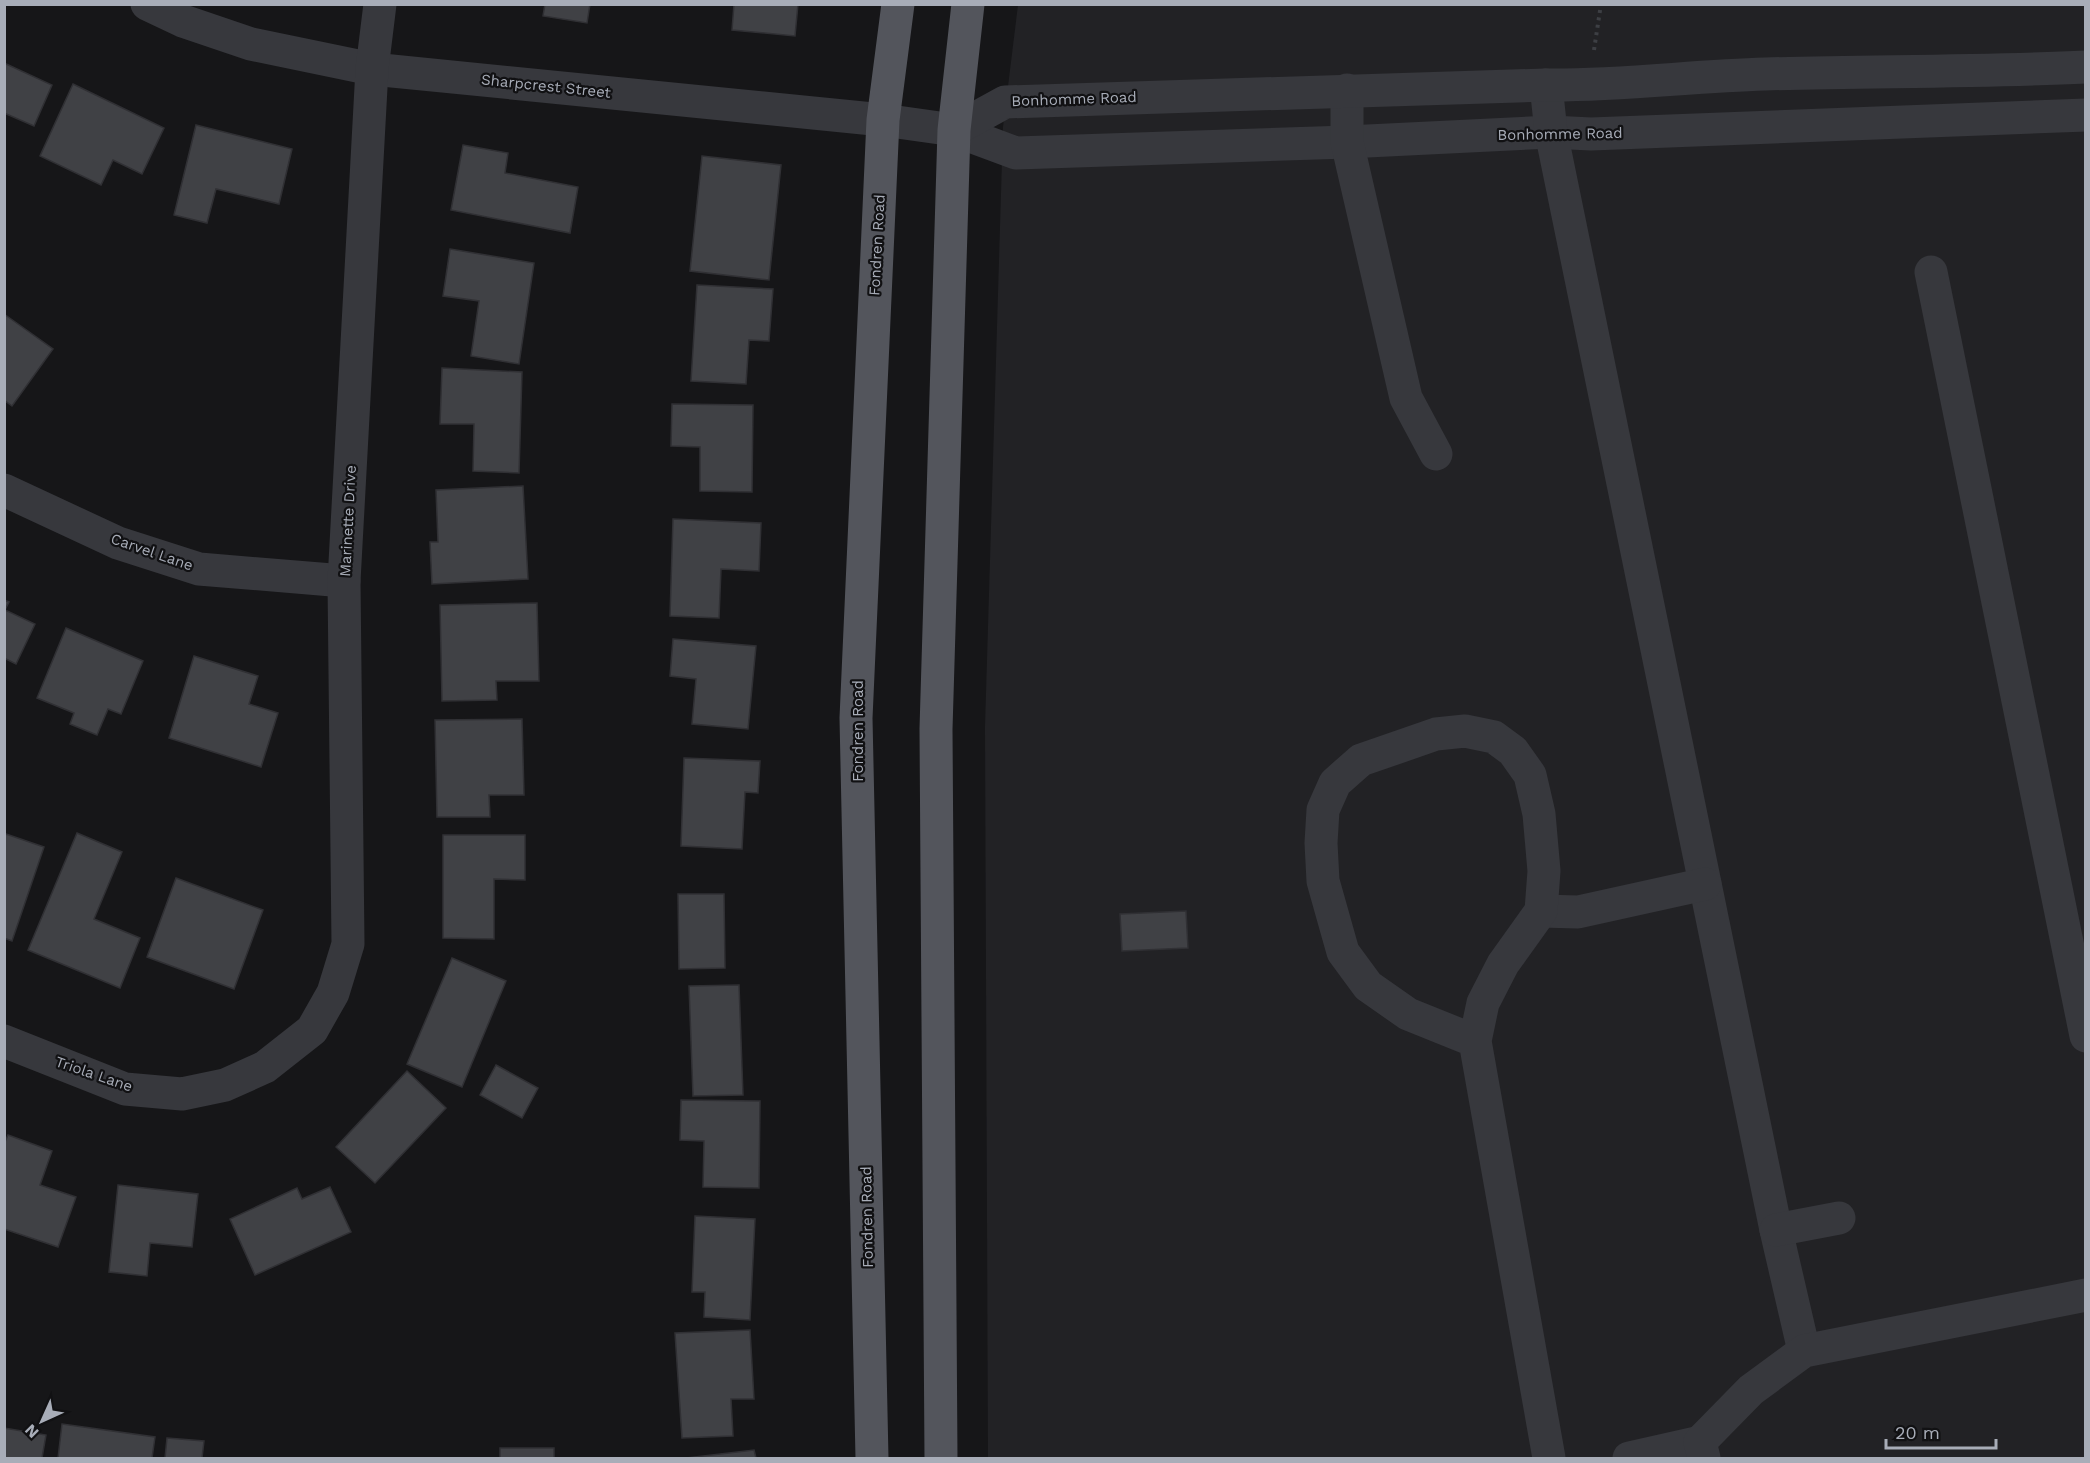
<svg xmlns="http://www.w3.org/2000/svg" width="2090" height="1463" font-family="'Work Sans',sans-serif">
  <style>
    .built { fill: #222225 }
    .building { fill: #404145; stroke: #303034; stroke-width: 1.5 }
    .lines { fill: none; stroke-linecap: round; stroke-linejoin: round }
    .path { stroke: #3d3f44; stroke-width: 4; stroke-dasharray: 3 4.5; stroke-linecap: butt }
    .minor { stroke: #37383d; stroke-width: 33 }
    .major { stroke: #53555c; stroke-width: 33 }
    .labels { text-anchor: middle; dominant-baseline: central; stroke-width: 4.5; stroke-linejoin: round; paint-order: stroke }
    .street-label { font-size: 15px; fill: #a8adb8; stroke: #111113 }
  </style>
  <rect width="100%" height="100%" fill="#161618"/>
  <path class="built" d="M 1018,5 L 2085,5 L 2085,1458 L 988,1458 L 985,727 L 1003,127 Z"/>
  <g class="building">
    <path d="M 545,4 L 590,4 L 587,23 L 543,16 Z"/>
    <path d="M 734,4 L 798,4 L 795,36 L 732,30 Z"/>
    <path d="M 4,63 L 52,85 L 34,126 L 4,113 Z"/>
    <path d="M 73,84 L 164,128 L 142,174 L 113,160 L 101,185 L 40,156 Z"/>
    <path d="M 196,125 L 292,149 L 279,204 L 216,189 L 207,223 L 174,215 Z"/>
    <path d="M 463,145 L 508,153 L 505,173 L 578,187 L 570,233 L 451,210 Z"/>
    <path d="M 702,156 L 781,165 L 769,280 L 690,271 Z"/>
    <path d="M 450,249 L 534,263 L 519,364 L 471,356 L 479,301 L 443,296 Z"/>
    <path d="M 697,285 L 773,289 L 769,341 L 749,340 L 746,384 L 691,381 Z"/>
    <path d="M 4,314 L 53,349 L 12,406 L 4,400 Z"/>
    <path d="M 442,368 L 522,372 L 519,473 L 473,471 L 474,424 L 440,424 Z"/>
    <path d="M 672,404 L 753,405 L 752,492 L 700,491 L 700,447 L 671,446 Z"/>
    <path d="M 523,486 L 528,579 L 432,584 L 430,542 L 438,542 L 436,490 Z"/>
    <path d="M 673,519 L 761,523 L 759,571 L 721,569 L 719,618 L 670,616 Z"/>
    <path d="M 4,600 L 9,602 L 5,610 L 35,624 L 16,664 L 4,658 Z"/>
    <path d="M 537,603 L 539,681 L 496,681 L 497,700 L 442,701 L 440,605 Z"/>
    <path d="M 66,628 L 143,661 L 121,714 L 108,709 L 97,735 L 70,724 L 74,713 L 37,698 Z"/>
    <path d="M 673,639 L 756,646 L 748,729 L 692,724 L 696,679 L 670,676 Z"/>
    <path d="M 194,656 L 258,676 L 249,704 L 278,713 L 261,767 L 169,738 Z"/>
    <path d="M 522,719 L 524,795 L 489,795 L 490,817 L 437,817 L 435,720 Z"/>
    <path d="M 684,758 L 760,761 L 758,793 L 745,792 L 742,849 L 681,846 Z"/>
    <path d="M 77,833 L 122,852 L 94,919 L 140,938 L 120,988 L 28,950 Z"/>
    <path d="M 6,834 L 44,847 L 12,941 L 4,938 L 4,839 Z"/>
    <path d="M 443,835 L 525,835 L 525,880 L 494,879 L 494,939 L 443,938 Z"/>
    <path d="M 176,878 L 263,910 L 234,989 L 147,957 Z"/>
    <path d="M 678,894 L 724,894 L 725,968 L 679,969 Z"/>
    <path d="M 1186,911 L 1188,948 L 1122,951 L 1120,914 Z"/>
    <path d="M 452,958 L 506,981 L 462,1087 L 407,1064 Z"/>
    <path d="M 739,985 L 743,1095 L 693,1096 L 689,986 Z"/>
    <path d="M 496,1065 L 538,1088 L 522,1118 L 480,1095 Z"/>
    <path d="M 407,1071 L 446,1108 L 375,1183 L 336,1147 Z"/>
    <path d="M 681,1100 L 760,1101 L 759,1188 L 703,1187 L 704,1141 L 680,1140 Z"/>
    <path d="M 8,1135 L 52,1151 L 40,1185 L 76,1197 L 58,1247 L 4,1229 L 4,1144 Z"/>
    <path d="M 118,1185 L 198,1194 L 192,1247 L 150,1243 L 147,1276 L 109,1272 Z"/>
    <path d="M 330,1187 L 351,1232 L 255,1275 L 230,1219 L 297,1188 L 302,1199 Z"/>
    <path d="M 695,1216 L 755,1219 L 750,1320 L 704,1317 L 705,1292 L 692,1292 Z"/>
    <path d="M 750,1330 L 754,1399 L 731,1399 L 733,1436 L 682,1438 L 675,1333 Z"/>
    <path d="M 62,1424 L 155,1437 L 152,1458 L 58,1458 Z"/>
    <path d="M 4,1428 L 46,1435 L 42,1458 L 4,1458 Z"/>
    <path d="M 167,1438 L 204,1441 L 202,1458 L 165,1458 Z"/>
    <rect x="500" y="1448" width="54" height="10"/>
    <path d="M 754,1450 L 756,1458 L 686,1458 Z"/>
  </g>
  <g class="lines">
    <path class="path" d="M 1594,50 L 1601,4"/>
    <g class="minor">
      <path d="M 147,4 L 183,21 L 251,44 L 372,69 L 883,120 L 954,130 L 1016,153 L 1347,142 L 1551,132 L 1591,134 L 2086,115"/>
      <path d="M 1546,85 L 1551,132 L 1776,1230 L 1804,1351"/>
      <path d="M 1347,90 L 1347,142 L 1406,398 L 1436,454"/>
      <path d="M 954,130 L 1005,102 L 1546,85 C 1619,86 1692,76 1765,74 C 1872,71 1979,72 2086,67"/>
      <path d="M 1931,272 L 2086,1036"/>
      <path d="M 4,490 L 118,543 L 199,569 L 344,581"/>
      <path d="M 1541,911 L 1578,912 L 1705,884"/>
      <path d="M 4,1041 L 125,1089 L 182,1094 L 225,1085 L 265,1067 L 312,1030 L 333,993 L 348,944 L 344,581 L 372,69 L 380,4"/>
      <path d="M 1475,1041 L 1408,1014 L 1368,986 L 1343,952 L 1323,881 L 1321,843 L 1323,810 L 1335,783 L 1361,760 L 1436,734 L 1465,731 L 1494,737 L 1513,751 L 1530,775 L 1539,814 L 1544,871 L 1541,911 L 1503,964 L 1483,1003 L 1475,1041 L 1549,1458"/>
      <path d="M 1776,1230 L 1839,1218"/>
      <path d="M 1629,1458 L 1700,1442"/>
      <path d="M 1704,1458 L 1700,1442 L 1751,1390 L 1804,1351 L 2086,1295"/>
    </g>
    <g class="major">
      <path d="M 872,1458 L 856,718 L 883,120 L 898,4"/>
      <path d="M 941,1458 L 936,729 L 954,130 L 968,4"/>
    </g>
  </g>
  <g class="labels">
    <g class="street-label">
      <text transform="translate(546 86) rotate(6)">Sharpcrest Street</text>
      <text transform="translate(1074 99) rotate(-2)">Bonhomme Road</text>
      <text transform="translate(1560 134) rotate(-1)">Bonhomme Road</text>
      <text transform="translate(877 245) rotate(-87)">Fondren Road</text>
      <text transform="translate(348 521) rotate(-87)">Marinette Drive</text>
      <text transform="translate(152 552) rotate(19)">Carvel Lane</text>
      <text transform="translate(858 731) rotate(-90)">Fondren Road</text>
      <text transform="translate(94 1074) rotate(19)">Triola Lane</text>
      <text transform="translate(867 1217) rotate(-91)">Fondren Road</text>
    </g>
  </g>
  <rect width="2090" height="1463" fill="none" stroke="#a8adb8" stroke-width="12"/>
  <g transform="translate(42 1421) rotate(225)" stroke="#111113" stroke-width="4.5" paint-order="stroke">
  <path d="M0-4.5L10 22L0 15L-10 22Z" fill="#a8adb8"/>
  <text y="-9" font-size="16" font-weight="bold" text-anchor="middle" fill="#a8adb8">N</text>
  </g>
  <path d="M1886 1439v9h110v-9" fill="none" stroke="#a8adb8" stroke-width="3"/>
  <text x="1895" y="1439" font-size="18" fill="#a8adb8" stroke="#111113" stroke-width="4.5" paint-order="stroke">20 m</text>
</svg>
